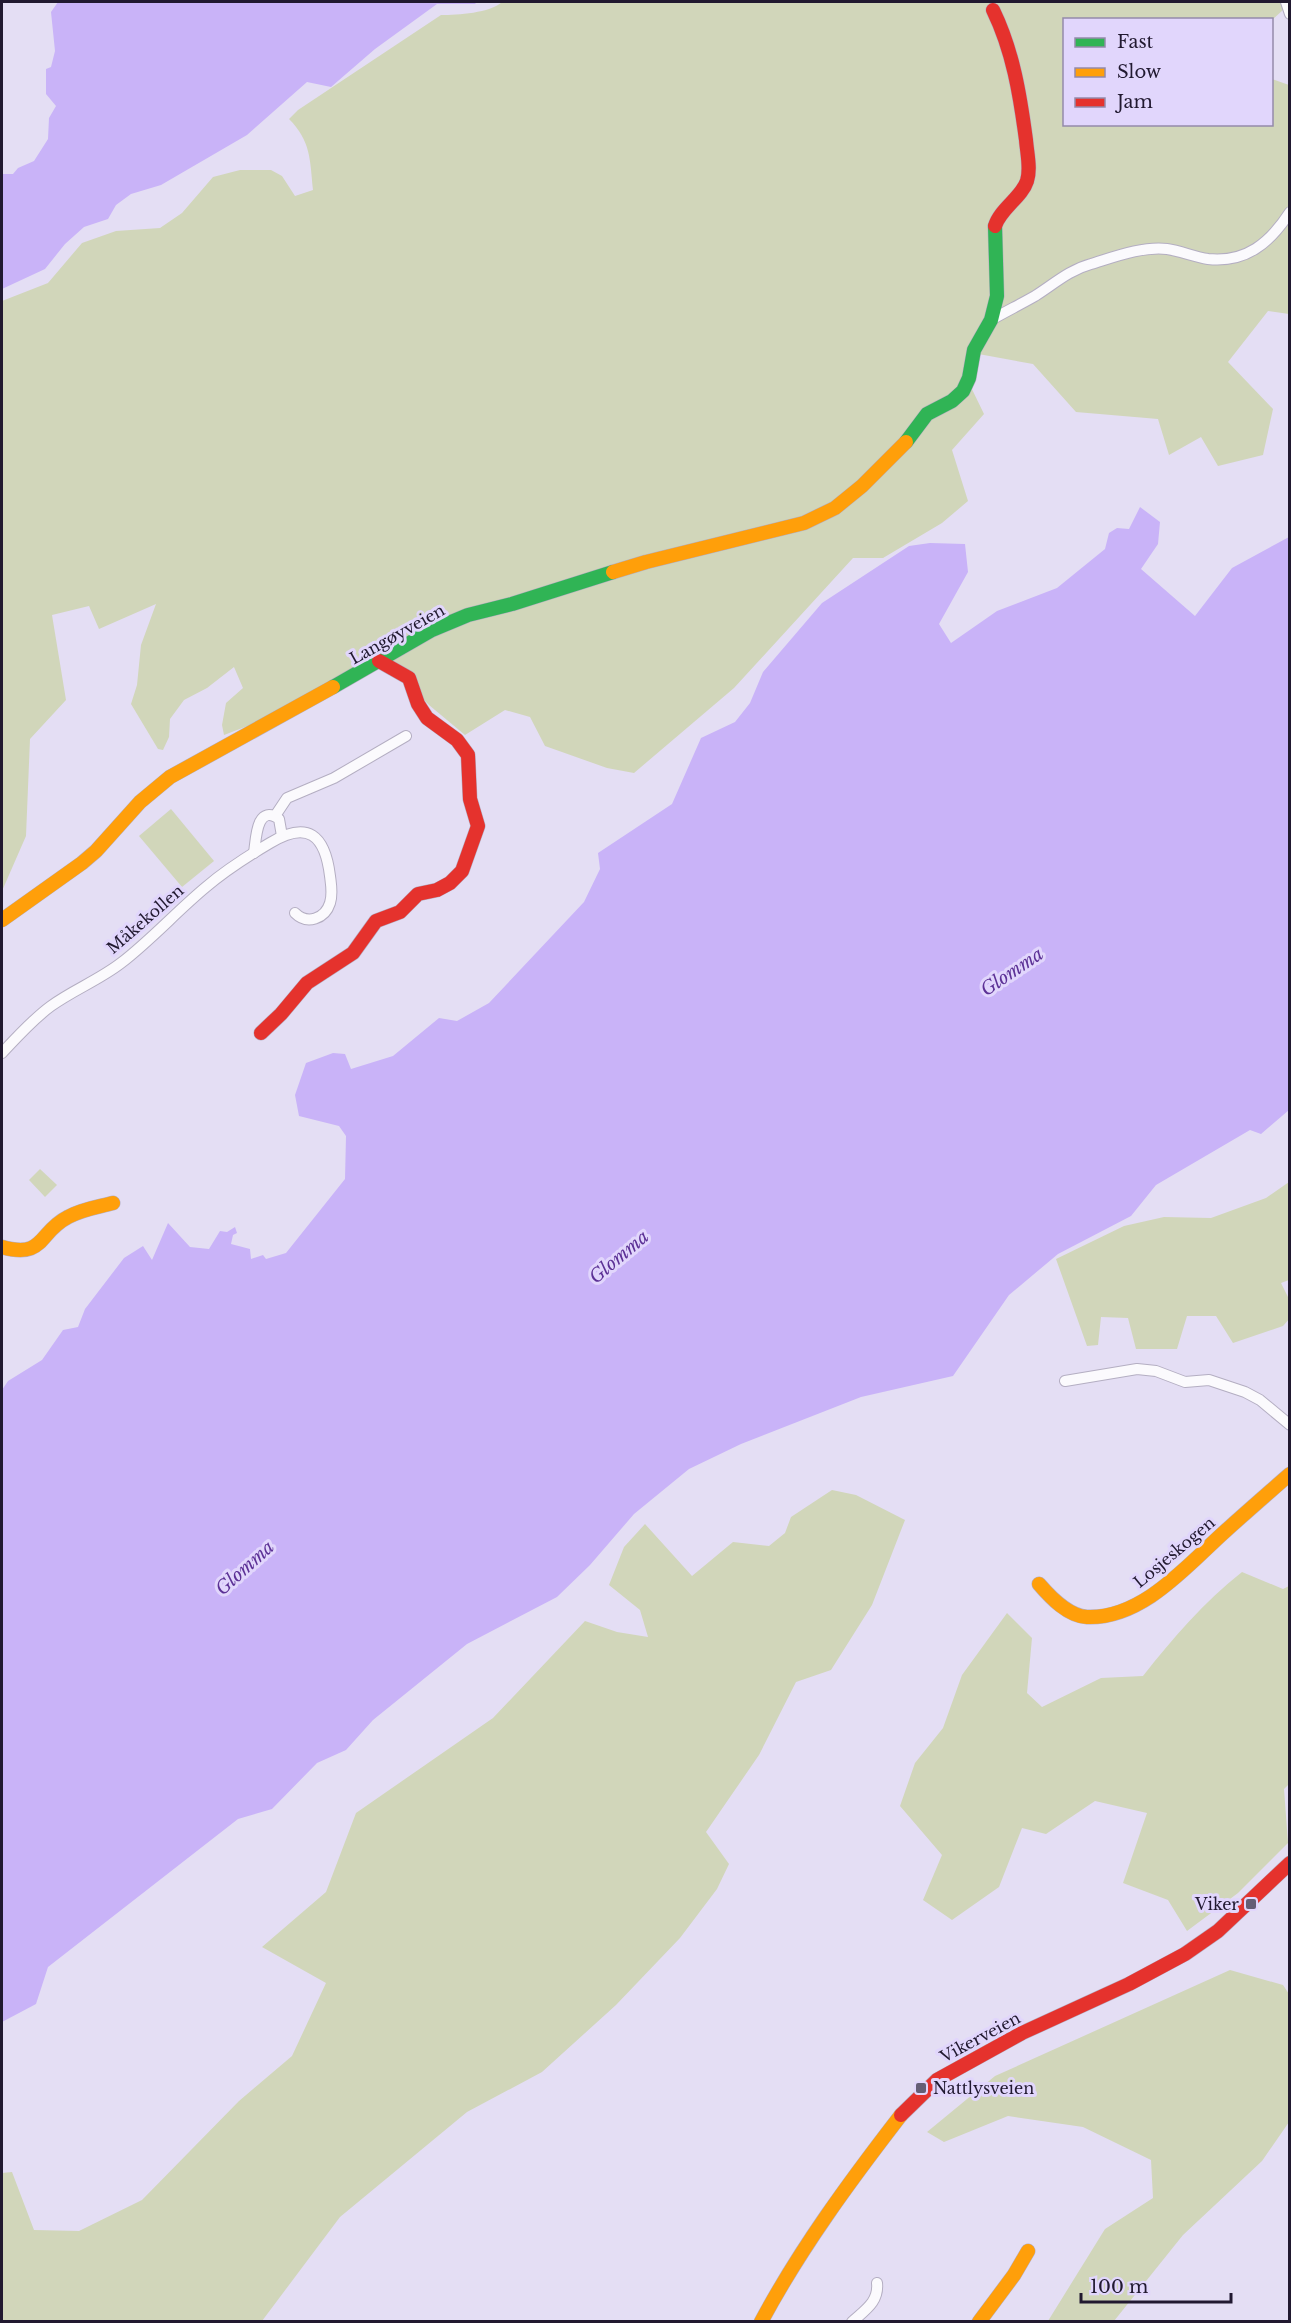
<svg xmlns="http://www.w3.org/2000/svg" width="1291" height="2323" font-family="'Libre Baskerville',serif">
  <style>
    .green { fill: #d1d6ba }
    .water { fill: #c9b3f8 }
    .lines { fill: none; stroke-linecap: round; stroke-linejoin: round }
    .street-casing { stroke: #b4aec2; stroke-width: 12 }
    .fast-casing { stroke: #b4aec2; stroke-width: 15 }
    .slow-casing { stroke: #b4aec2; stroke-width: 15 }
    .jam-casing { stroke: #b4aec2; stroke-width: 15 }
    .street { stroke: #fbfafd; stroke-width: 10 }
    .fast { stroke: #30b455; stroke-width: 14 }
    .slow { stroke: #ff9f0a; stroke-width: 14 }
    .jam { stroke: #e5322d; stroke-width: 14 }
    .poi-dot { fill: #655e75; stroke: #e1d6fc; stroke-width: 2 }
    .labels { text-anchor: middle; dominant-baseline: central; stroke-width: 6; stroke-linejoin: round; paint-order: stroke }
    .street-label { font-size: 16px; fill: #211930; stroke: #e1d6fc }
    .poi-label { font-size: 16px; fill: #211930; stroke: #e1d6fc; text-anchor: end }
    .water-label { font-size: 18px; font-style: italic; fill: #5c3196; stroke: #e1d6fc }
  </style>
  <rect width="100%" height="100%" fill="#e4def4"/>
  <g class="green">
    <path d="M 502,2 L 1282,2 L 1283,10 L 1272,20 L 1064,20 L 1064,124 L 1272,124 L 1272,79 L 1289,85 L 1289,314 L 1268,311 L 1228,362 L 1273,409 L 1263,455 L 1218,466 L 1201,437 L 1169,455 L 1158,419 L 1076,412 L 1033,364 L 973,353 L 967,379 L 984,414 L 952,450 L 968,501 L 942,523 L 883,558 L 853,558 L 734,688 L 634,773 L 607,768 L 545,746 L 530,717 L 505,710 L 465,735 L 429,705 L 399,675 L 367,662 L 258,722 L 224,735 L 222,725 L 226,703 L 243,688 L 234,667 L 207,688 L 184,700 L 170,719 L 169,737 L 163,750 L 158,749 L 131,704 L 137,685 L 141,645 L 156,604 L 99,629 L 89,606 L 52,615 L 66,700 L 30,739 L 26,836 L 2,891 L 2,301 L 48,283 L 82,243 L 116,231 L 160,228 L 182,213 L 213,177 L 240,170 L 271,170 L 282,176 L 295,196 L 313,190 C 310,160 311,141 289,119 L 298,110 L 441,15 C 458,15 490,13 502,2 Z"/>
    <path d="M 171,809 L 214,861 L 182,887 L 139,836 Z"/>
    <path d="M 40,1169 L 57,1185 L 45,1197 L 29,1180 Z"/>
    <path d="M 1289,1182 L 1289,1280 L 1281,1283 L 1289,1299 L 1290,1318 L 1283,1326 L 1233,1343 L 1216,1316 L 1187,1316 L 1177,1349 L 1136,1349 L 1128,1318 L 1101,1317 L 1098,1345 L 1087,1346 L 1056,1259 L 1124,1226 L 1164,1217 L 1211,1218 L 1266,1198 Z"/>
    <path d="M 832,1490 L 856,1495 L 905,1520 L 872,1605 L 831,1670 L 796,1682 L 759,1755 L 706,1832 L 729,1864 L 717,1889 L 680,1938 L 616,2005 L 542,2072 L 467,2112 L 340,2217 L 262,2321 L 2,2321 L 2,2173 L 12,2172 L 34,2230 L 79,2231 L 142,2200 L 239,2101 L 292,2056 L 326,1983 L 262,1947 L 326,1892 L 356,1813 L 493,1718 L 585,1621 L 617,1632 L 648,1637 L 640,1610 L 609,1585 L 624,1547 L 645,1524 L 692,1576 L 733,1542 L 769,1546 L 785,1533 L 791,1517 Z"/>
    <path d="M 1242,1572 L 1283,1589 L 1289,1586 L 1290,1783 L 1284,1789 L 1288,1843 L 1238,1893 L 1187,1931 L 1168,1900 L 1123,1883 L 1147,1813 L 1095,1801 L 1046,1834 L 1022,1828 L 999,1887 L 952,1920 L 923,1900 L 942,1855 L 900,1806 L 915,1763 L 943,1728 L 962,1675 L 1007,1613 L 1032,1638 L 1027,1693 L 1042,1707 L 1101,1678 L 1143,1676 C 1173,1638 1204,1602 1242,1572 Z"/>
    <path d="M 1230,1970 L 1283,1985 L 1289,1994 L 1289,2122 L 1262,2161 L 1183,2235 L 1114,2321 L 1048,2321 L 1105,2229 L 1153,2198 L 1151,2160 L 1083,2127 L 1008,2116 L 944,2142 L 927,2132 L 995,2076 Z"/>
  </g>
  <g class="water">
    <path d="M 58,2 L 477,2 L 475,4 L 437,4 L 375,49 L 331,87 L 307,82 L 247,135 L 161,185 L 131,194 L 116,205 L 108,219 L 84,227 L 65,244 L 45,269 L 2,289 L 2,174 L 13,174 L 18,168 L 34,161 L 48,139 L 49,118 L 56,106 L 46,94 L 46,69 L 51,67 L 55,51 L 51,12 Z"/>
    <path d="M 1140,507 L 1160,522 L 1158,544 L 1141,569 L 1195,616 L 1232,568 L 1289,537 L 1289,1110 L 1261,1134 L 1250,1130 L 1156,1185 L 1131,1216 L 1058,1254 L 1009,1295 L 953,1376 L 861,1397 L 741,1444 L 689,1469 L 634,1514 L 590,1565 L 557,1597 L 467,1644 L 373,1720 L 346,1750 L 317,1763 L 272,1809 L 238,1819 L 48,1967 L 36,2004 L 2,2022 L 2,1390 L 8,1381 L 42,1360 L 63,1330 L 78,1327 L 85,1309 L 124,1258 L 143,1246 L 152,1260 L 168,1223 L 190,1247 L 209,1249 L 220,1231 L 227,1232 L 235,1227 L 237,1233 L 233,1235 L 231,1244 L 250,1249 L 251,1259 L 263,1255 L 266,1259 L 286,1253 L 345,1179 L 346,1136 L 339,1126 L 299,1116 L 295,1095 L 306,1063 L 333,1053 L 345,1054 L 351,1069 L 393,1056 L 439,1018 L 457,1021 L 489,1003 L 584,902 L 600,869 L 598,853 L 672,804 L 701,738 L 735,722 L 750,703 L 763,672 L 822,603 L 909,546 L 930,543 L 965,544 L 968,572 L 939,624 L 951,643 L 997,611 L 1057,588 L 1105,549 L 1109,533 L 1117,528 L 1129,529 Z"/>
  </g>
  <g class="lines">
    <g class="street-casing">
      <g id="street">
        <path d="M 1286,2 L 1290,14"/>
        <path d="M 991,320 C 1005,312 1021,304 1035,296 C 1054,284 1069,270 1091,264 C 1114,257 1143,246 1167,249 C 1181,251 1194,257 1208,259 C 1246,263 1270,243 1290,212"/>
        <path d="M 275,816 L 287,798 L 334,778 L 406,736"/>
        <path d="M 254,853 C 256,840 256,803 279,819 L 282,836"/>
        <path d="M 2,1053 C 17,1037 33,1019 51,1006 C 73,990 99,980 121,963 C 151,940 177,911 206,887 C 226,870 248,856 270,843 C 308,820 325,835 330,876 C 331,884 333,894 330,903 C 325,919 307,925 295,913"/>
        <path d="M 1065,1381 L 1137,1369 L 1156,1371 L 1185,1382 L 1209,1380 L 1245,1392 L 1260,1400 L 1290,1425"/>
        <path d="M 852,2322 C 865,2310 879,2302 877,2283"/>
      </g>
    </g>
    <g class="fast-casing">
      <g id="fast">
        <path d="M 906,442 L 927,414 L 952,401 L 963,391 L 969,378 L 974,350 L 991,320 L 997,296 L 995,226"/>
        <path d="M 333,687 L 432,630 L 468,615 L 512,604 L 613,572"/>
      </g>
    </g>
    <g class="slow-casing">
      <g id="slow">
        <path d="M 613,572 L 646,562 L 804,523 L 835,508 L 862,486 L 906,442"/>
        <path d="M 2,920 L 82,863 L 96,851 L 140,802 L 170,777 L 333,687"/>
        <path d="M 2,1247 C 45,1259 38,1232 68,1217 C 82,1209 98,1207 113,1203"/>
        <path d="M 1039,1584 C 1051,1598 1068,1616 1087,1617 C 1141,1619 1185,1568 1221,1535 C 1244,1514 1267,1494 1290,1474"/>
        <path d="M 761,2322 C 800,2249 850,2181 901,2115"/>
        <path d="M 979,2322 L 1014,2275 L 1028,2251"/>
      </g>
    </g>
    <g class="jam-casing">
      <g id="jam">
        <path d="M 993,10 C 1013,51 1020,95 1026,140 C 1027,153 1031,169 1027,181 C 1022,197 1000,209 995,226"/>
        <path d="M 261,1033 L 281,1014 L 307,983 L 353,953 L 376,921 L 400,912 L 418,894 L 437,890 L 450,883 L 462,871 L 478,826 L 470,799 L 468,755 L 457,740 L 427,718 L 418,704 L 409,678 L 379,661"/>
        <path d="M 901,2115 L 937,2080 L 1022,2033 L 1129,1984 L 1185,1954 L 1218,1931 L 1290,1863"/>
      </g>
    </g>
    <use href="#street" class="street"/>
    <use href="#fast" class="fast"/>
    <use href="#slow" class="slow"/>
    <use href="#jam" class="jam"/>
  </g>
  <g class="poi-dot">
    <rect x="1245" y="1898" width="12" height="12" rx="3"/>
    <rect x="915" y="2082" width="12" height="12" rx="3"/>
  </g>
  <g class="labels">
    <g class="street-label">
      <text transform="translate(397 634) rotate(-29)">Langøyveien</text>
      <text transform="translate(145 919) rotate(-41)">Måkekollen</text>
      <text transform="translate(1174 1552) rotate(-40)">Losjeskogen</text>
      <text transform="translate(980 2037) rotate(-28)">Vikerveien</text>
    </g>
    <g class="poi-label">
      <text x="1239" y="1904">Viker</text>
      <text x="933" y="2088" text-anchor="start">Nattlysveien</text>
    </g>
    <g class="water-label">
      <text transform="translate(1012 972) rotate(-34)">Glomma</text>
      <text transform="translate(619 1257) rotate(-40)">Glomma</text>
      <text transform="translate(245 1568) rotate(-42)">Glomma</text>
    </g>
  </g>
  <rect width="1291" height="2323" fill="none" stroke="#211930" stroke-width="6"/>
  <rect x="1063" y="18" width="210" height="108" fill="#e1d6fc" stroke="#948aaa" stroke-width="1.5"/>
  <rect x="1075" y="38" width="30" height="9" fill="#30b455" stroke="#948aaa" stroke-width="1.5"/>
  <text x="1117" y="48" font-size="18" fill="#211930">Fast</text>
  <rect x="1075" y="68" width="30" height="9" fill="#ff9f0a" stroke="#948aaa" stroke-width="1.5"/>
  <text x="1117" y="78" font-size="18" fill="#211930">Slow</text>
  <rect x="1075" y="98" width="30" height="9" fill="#e5322d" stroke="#948aaa" stroke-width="1.5"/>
  <text x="1117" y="108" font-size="18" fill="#211930">Jam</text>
  <path d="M1081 2293v9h150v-9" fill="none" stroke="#211930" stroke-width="3"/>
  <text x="1090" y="2293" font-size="18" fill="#211930" stroke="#e1d6fc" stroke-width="4.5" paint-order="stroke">100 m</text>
</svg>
